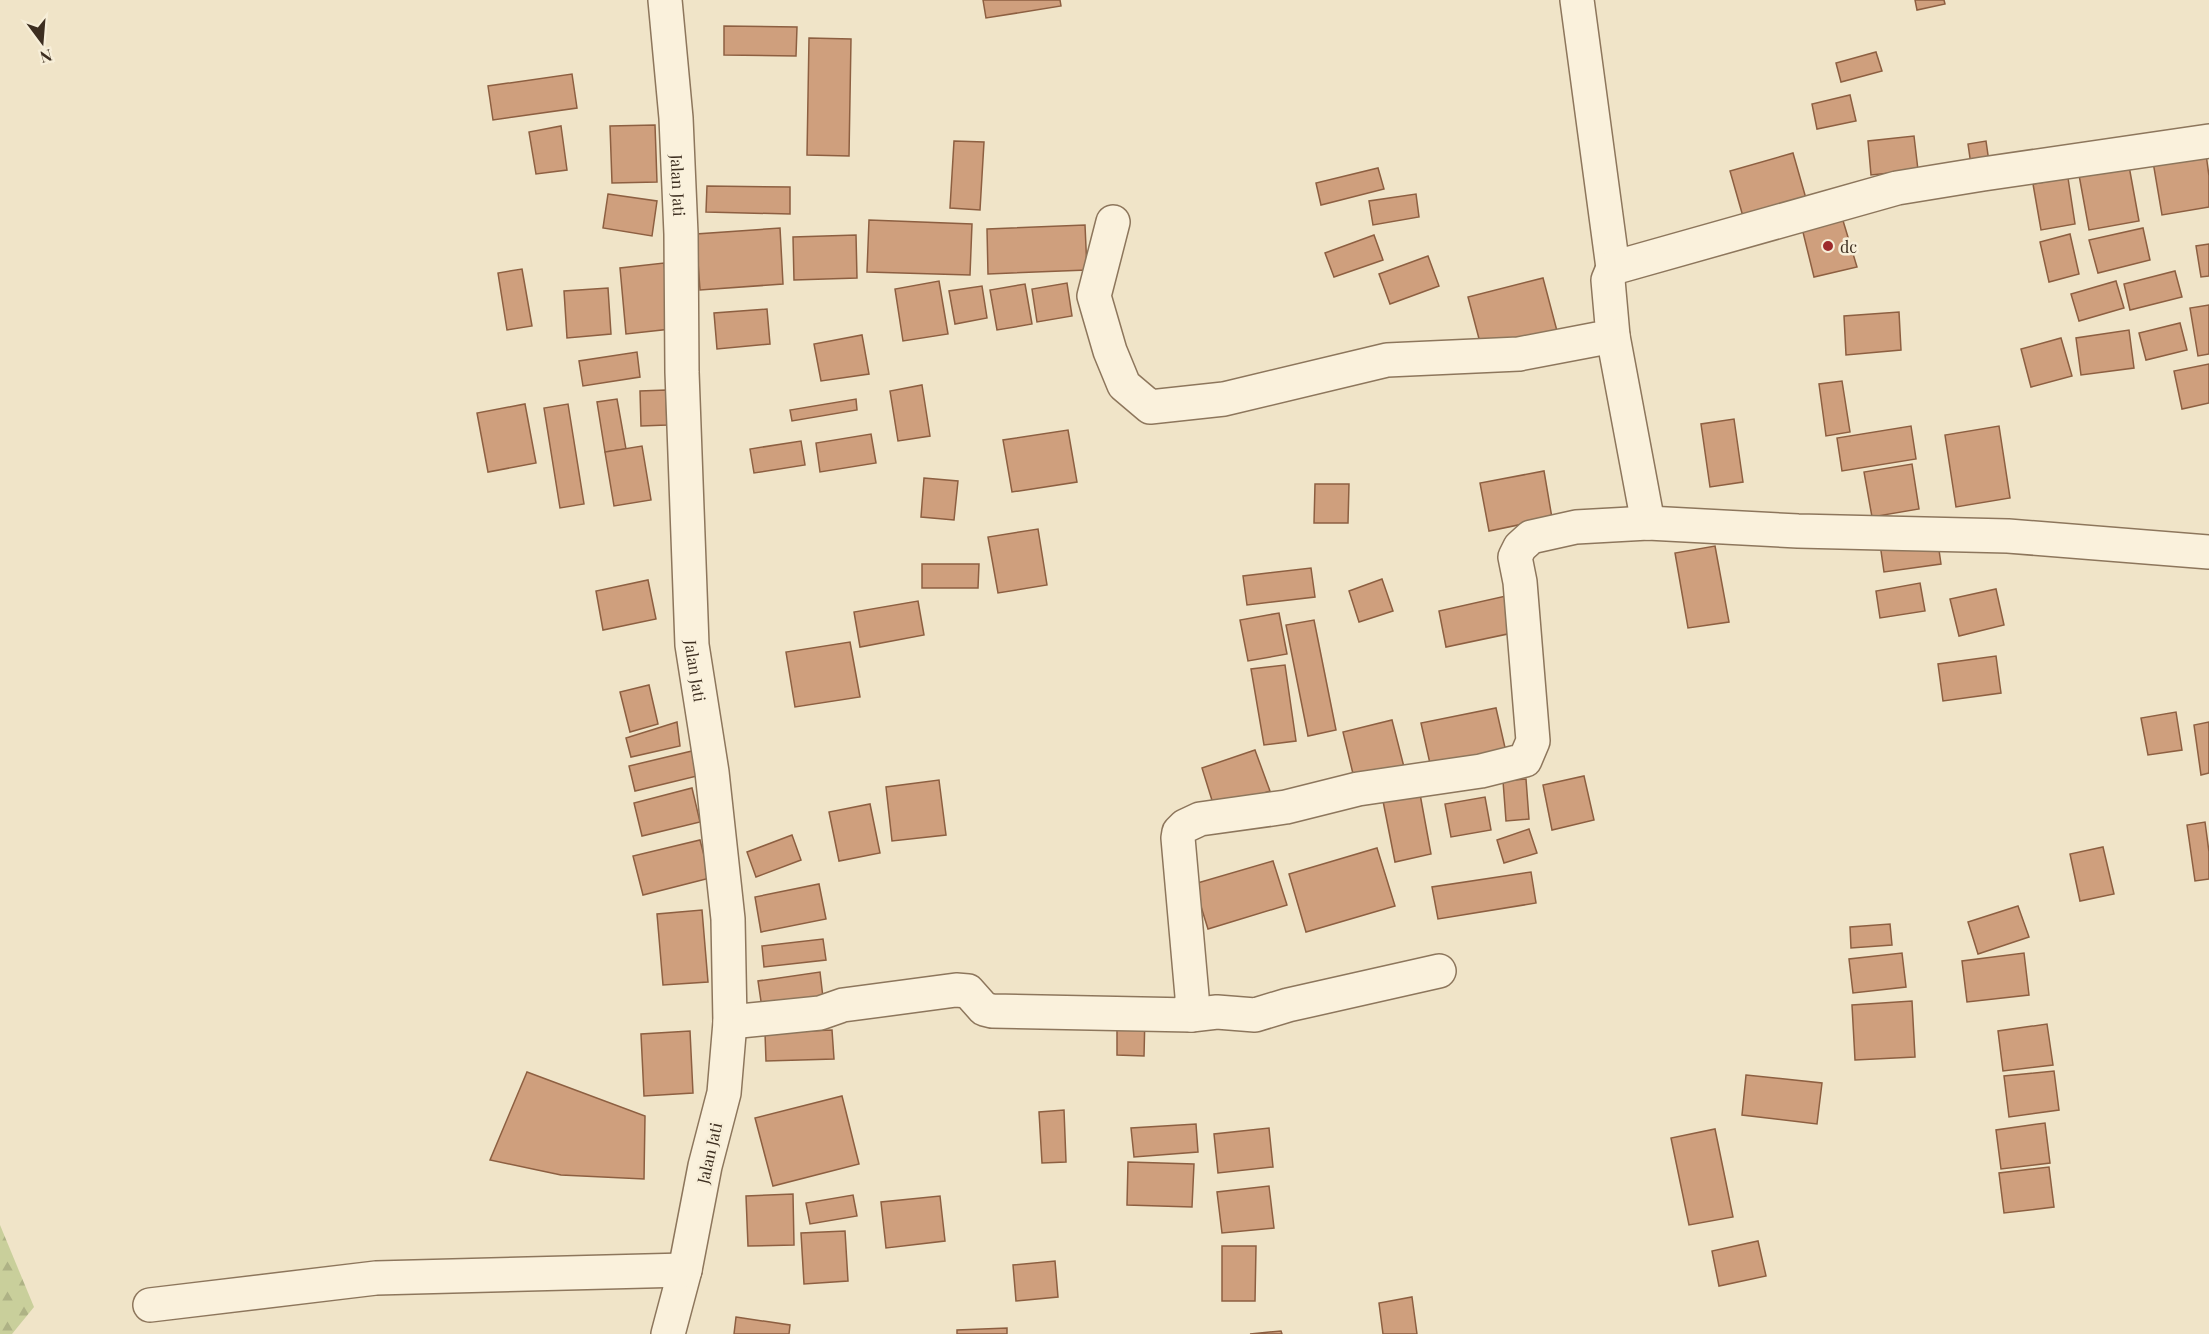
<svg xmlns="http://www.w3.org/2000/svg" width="2209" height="1334" font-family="'Playfair Display',serif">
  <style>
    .forest { fill: url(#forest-firs) }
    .building { fill: #cf9f7d; stroke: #8d5f41; stroke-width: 1.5 }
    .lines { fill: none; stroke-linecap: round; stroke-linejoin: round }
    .minor-casing { stroke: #8d765c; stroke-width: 36 }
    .minor { stroke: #faf1dc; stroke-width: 33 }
    .poi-dot { fill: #9e2a2b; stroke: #f7eed8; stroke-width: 2 }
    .labels { text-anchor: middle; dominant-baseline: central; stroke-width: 5; stroke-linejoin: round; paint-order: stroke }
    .street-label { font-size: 16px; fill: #3d2e20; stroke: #f7eed8 }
    .poi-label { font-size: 16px; fill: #3d2e20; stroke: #f7eed8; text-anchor: start }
  </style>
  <defs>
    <pattern id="forest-firs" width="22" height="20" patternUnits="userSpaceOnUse" patternTransform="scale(1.5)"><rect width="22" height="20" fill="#c9cf9b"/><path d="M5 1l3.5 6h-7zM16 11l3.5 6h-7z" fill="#aeb285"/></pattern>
  </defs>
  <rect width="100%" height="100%" fill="#f0e4c8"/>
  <path class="forest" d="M 0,1225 L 34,1307 L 12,1334 L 0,1334 Z"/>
  <g class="building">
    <path d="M 983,0 L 1060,0 L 1061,6 L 986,18 Z"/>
    <path d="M 1915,0 L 1944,0 L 1945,4 L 1917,10 Z"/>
    <path d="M 724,26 L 797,27 L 796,56 L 724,55 Z"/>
    <path d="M 809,38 L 851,39 L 849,156 L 807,155 Z"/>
    <path d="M 1876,52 L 1882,71 L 1841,82 L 1836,63 Z"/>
    <path d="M 572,74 L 577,108 L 493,120 L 488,86 Z"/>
    <path d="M 1850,95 L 1856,121 L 1817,129 L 1812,104 Z"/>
    <path d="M 655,125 L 657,182 L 612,183 L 610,126 Z"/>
    <path d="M 561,126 L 567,170 L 536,174 L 529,132 Z"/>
    <path d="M 1914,136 L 1918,170 L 1871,175 L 1868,141 Z"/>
    <path d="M 954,141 L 984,142 L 980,210 L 950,208 Z"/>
    <path d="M 1986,141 L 1989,162 L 1971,165 L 1968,144 Z"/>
    <path d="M 1793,153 L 1807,202 L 1744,220 L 1730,171 Z"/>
    <path d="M 2206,154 L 2209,176 L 2209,207 L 2162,215 L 2153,162 Z"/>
    <path d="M 2129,166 L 2139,221 L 2089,230 L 2079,175 Z"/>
    <path d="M 1378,168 L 1384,189 L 1321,205 L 1316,183 Z"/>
    <path d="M 2068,178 L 2075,224 L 2041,230 L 2033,184 Z"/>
    <path d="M 707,186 L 790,187 L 790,214 L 706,212 Z"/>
    <path d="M 608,194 L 657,201 L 652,236 L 603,228 Z"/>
    <path d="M 1416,194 L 1419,217 L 1373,225 L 1369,201 Z"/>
    <path d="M 1841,214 L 1857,267 L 1814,277 L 1801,224 Z"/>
    <path d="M 869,220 L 972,224 L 970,275 L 867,272 Z"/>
    <path d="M 1085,225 L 1087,270 L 988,274 L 987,229 Z"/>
    <path d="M 780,228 L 783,284 L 700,290 L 696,234 Z"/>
    <path d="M 2143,228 L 2150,260 L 2098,273 L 2089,240 Z"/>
    <path d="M 2070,234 L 2079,274 L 2049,282 L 2040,242 Z"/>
    <path d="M 856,235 L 857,278 L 794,280 L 793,237 Z"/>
    <path d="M 1374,235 L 1383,260 L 1334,277 L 1325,253 Z"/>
    <path d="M 2209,244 L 2209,276 L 2201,277 L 2196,246 Z"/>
    <path d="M 1428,256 L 1439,286 L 1390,304 L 1379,274 Z"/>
    <path d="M 664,263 L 671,329 L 626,334 L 620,268 Z"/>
    <path d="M 522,269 L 532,326 L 507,330 L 498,273 Z"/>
    <path d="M 2175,271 L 2182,297 L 2130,310 L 2124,284 Z"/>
    <path d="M 1543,278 L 1557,331 L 1482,350 L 1468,297 Z"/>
    <path d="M 939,281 L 948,334 L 903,341 L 895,289 Z"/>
    <path d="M 2116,281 L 2124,308 L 2079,321 L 2071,294 Z"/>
    <path d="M 1067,283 L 1072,316 L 1037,322 L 1032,289 Z"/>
    <path d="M 1025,284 L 1032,324 L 997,330 L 990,290 Z"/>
    <path d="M 982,286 L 987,318 L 955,324 L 949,291 Z"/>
    <path d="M 608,288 L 611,334 L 567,338 L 564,291 Z"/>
    <path d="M 2209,305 L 2209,354 L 2198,356 L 2190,308 Z"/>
    <path d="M 767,309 L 770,344 L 717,349 L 714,313 Z"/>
    <path d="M 1899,312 L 1901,350 L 1846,355 L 1844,316 Z"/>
    <path d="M 2180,323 L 2187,350 L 2146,360 L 2139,333 Z"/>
    <path d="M 2129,330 L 2134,368 L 2081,375 L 2076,338 Z"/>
    <path d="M 862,335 L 869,374 L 821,381 L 814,344 Z"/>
    <path d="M 2061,338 L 2072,376 L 2031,387 L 2021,349 Z"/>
    <path d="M 637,352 L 640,377 L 583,386 L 579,361 Z"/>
    <path d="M 2209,364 L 2209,403 L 2182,409 L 2174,371 Z"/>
    <path d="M 1842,381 L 1850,432 L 1826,436 L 1819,384 Z"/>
    <path d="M 922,385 L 930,436 L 898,441 L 890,391 Z"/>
    <path d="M 666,390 L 667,425 L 641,426 L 640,391 Z"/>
    <path d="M 617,399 L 626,449 L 605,452 L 597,402 Z"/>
    <path d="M 856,399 L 857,410 L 792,421 L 790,410 Z"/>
    <path d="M 525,404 L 536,463 L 488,472 L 477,413 Z"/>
    <path d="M 568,404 L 584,504 L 560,508 L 544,408 Z"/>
    <path d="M 1734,419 L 1743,482 L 1710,487 L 1701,424 Z"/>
    <path d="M 1911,426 L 1916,459 L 1842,471 L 1837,438 Z"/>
    <path d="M 1999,426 L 2010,498 L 1956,507 L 1945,435 Z"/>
    <path d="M 1068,430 L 1077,482 L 1012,492 L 1003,440 Z"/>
    <path d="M 871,434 L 876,463 L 820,472 L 816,443 Z"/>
    <path d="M 801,441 L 805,465 L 754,473 L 750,449 Z"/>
    <path d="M 642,446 L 651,500 L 614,506 L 605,452 Z"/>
    <path d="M 1912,464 L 1919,509 L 1872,517 L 1864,472 Z"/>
    <path d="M 1544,471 L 1552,518 L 1489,531 L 1480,483 Z"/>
    <path d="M 924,478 L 958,481 L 954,520 L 921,517 Z"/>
    <path d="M 1315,484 L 1349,484 L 1348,523 L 1314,523 Z"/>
    <path d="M 1935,522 L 1941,564 L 1884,572 L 1878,530 Z"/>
    <path d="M 1038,529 L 1047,585 L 998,593 L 988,537 Z"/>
    <path d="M 1715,546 L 1729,622 L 1688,628 L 1675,553 Z"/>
    <path d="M 922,564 L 979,564 L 978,588 L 922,588 Z"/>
    <path d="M 1311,568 L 1315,597 L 1247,605 L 1243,576 Z"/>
    <path d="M 1382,579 L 1393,611 L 1359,622 L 1349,591 Z"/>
    <path d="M 648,580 L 656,619 L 603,630 L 596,591 Z"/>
    <path d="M 1920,583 L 1925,611 L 1880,618 L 1876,591 Z"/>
    <path d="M 1996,589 L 2004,625 L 1959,636 L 1950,599 Z"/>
    <path d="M 1528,591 L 1536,628 L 1446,647 L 1439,611 Z"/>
    <path d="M 918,601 L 924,635 L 860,647 L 854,612 Z"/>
    <path d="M 1279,613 L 1287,654 L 1248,661 L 1240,620 Z"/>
    <path d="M 1314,620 L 1336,730 L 1308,736 L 1286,625 Z"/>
    <path d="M 850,642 L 860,697 L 795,707 L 786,652 Z"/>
    <path d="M 1996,656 L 2001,693 L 1943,701 L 1938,664 Z"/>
    <path d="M 1285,665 L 1296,741 L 1264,745 L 1251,669 Z"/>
    <path d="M 649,685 L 658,724 L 630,732 L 620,692 Z"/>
    <path d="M 1496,708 L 1506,752 L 1431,768 L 1421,723 Z"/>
    <path d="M 2176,712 L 2182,750 L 2148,755 L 2141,718 Z"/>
    <path d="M 1392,720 L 1404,767 L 1354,778 L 1343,732 Z"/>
    <path d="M 677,722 L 680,746 L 631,757 L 626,738 Z"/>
    <path d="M 2209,722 L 2209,773 L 2201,775 L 2194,725 Z"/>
    <path d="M 1255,750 L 1270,791 L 1215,810 L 1202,768 Z"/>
    <path d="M 692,751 L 697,776 L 635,791 L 629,766 Z"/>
    <path d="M 1584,776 L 1594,820 L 1552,830 L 1543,785 Z"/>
    <path d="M 1526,779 L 1529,819 L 1506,821 L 1503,781 Z"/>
    <path d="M 939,780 L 946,835 L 892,841 L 886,787 Z"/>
    <path d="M 692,788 L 700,822 L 642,836 L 634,803 Z"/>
    <path d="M 1420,794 L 1431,854 L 1395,862 L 1383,801 Z"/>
    <path d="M 1485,797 L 1491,830 L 1451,837 L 1445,804 Z"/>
    <path d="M 870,804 L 880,853 L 839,861 L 829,812 Z"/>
    <path d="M 2205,822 L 2209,852 L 2209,879 L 2195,881 L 2187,825 Z"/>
    <path d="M 1529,829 L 1537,853 L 1504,863 L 1497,840 Z"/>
    <path d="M 792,835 L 801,860 L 756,877 L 747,852 Z"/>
    <path d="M 700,840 L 710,878 L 643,895 L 633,856 Z"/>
    <path d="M 2103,847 L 2114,894 L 2080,901 L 2070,854 Z"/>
    <path d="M 1377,848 L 1395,906 L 1306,932 L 1289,874 Z"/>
    <path d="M 1273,861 L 1287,905 L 1208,929 L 1194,884 Z"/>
    <path d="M 1531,872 L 1536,903 L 1438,919 L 1432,887 Z"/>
    <path d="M 819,884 L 826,919 L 761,932 L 755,897 Z"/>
    <path d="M 2018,906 L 2029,937 L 1978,954 L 1968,922 Z"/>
    <path d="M 702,910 L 708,982 L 663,985 L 657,914 Z"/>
    <path d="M 1890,924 L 1892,945 L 1851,948 L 1850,927 Z"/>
    <path d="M 823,939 L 826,960 L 764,967 L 762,946 Z"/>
    <path d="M 1902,953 L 1906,987 L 1853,993 L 1849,959 Z"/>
    <path d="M 2024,953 L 2029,995 L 1967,1002 L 1962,961 Z"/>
    <path d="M 820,972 L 824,1006 L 763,1015 L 758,981 Z"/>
    <path d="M 1912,1001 L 1915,1057 L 1855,1060 L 1852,1005 Z"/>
    <path d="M 1145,1014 L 1144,1056 L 1117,1055 L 1117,1015 Z"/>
    <path d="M 2047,1024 L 2053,1065 L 2003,1071 L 1998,1031 Z"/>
    <path d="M 832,1030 L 834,1059 L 766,1061 L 765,1033 Z"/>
    <path d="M 690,1031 L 693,1093 L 644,1096 L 641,1034 Z"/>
    <path d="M 2054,1071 L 2059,1110 L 2009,1117 L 2004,1076 Z"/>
    <path d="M 527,1072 L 645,1116 L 644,1179 L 561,1175 L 490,1160 Z"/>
    <path d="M 1746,1075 L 1822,1083 L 1817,1124 L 1742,1115 Z"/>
    <path d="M 842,1096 L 859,1164 L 773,1186 L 755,1118 Z"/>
    <path d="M 1064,1110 L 1066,1162 L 1042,1163 L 1039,1112 Z"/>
    <path d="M 2045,1123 L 2050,1163 L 2001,1169 L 1996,1130 Z"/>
    <path d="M 1196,1124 L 1198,1152 L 1134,1157 L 1131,1128 Z"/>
    <path d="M 1269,1128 L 1273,1167 L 1218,1173 L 1214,1134 Z"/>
    <path d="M 1715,1129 L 1733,1217 L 1689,1225 L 1671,1138 Z"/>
    <path d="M 1128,1162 L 1194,1164 L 1192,1207 L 1127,1205 Z"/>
    <path d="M 2049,1167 L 2054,1207 L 2004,1213 L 1999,1173 Z"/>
    <path d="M 1269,1186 L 1274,1228 L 1222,1233 L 1217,1192 Z"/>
    <path d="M 793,1194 L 794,1245 L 748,1246 L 746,1196 Z"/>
    <path d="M 853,1195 L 857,1216 L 810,1224 L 806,1203 Z"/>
    <path d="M 940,1196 L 945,1241 L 886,1248 L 881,1202 Z"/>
    <path d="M 845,1231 L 848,1281 L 804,1284 L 801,1233 Z"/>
    <path d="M 1758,1241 L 1766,1276 L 1719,1286 L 1712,1251 Z"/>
    <path d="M 1222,1246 L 1256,1246 L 1255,1301 L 1222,1301 Z"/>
    <path d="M 1055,1261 L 1058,1297 L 1016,1301 L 1013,1265 Z"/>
    <path d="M 1412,1297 L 1417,1334 L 1383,1334 L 1379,1303 Z"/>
    <path d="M 736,1317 L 790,1325 L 789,1334 L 734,1334 Z"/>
    <path d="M 1007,1328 L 1007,1334 L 957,1334 L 957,1330 Z"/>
    <path d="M 1281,1331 L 1282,1334 L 1250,1334 Z"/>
  </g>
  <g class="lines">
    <g class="minor-casing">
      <g id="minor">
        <path id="s1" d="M 665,0 L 676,118 L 681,234 L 682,372 L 692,645 L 712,772 L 728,919 L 730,1022 L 724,1093 L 705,1166 L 685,1270 L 668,1334"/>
        <path d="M 1577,0 L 1613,268"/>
        <path d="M 1113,222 L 1094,296 L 1110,351 L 1124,385 L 1150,407 L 1224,399 L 1387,360 L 1519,354 L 1613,336 L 1608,280 L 1613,268 L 1897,188 L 1983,174 L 2209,141"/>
        <path d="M 1613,336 L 1648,523"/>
        <path d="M 1191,1015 L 1217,1012 L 1255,1015 L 1288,1005 L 1439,971"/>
        <path d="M 730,1022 L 820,1013 L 843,1005 L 956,990 L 968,991 L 984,1009 L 992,1011 L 1191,1015 L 1192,996 L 1178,838 L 1179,832 L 1185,826 L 1200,819 L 1286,807 L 1358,789 L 1481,771 L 1525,760 L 1533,741 L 1520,582 L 1515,557 L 1520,547 L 1531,537 L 1576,527 L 1648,523 L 1798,531 L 2008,536 L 2209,552"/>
        <path d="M 150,1305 L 376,1278 L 685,1270"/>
      </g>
    </g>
    <use href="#minor" class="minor"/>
  </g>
  <circle class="poi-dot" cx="1828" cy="246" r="6"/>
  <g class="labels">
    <g class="street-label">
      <text stroke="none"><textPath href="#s1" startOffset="186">Jalan Jati</textPath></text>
      <text stroke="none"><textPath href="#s1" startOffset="672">Jalan Jati</textPath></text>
      <text transform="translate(709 1153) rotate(-77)">Jalan Jati</text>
    </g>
    <g class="poi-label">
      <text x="1840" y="246">dc</text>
    </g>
  </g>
  <g transform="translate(42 42) rotate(164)" stroke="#f7eed8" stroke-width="4.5" paint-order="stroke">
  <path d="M0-4.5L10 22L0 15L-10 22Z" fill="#3d2e20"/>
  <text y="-9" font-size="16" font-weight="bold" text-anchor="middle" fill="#3d2e20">N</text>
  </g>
</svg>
